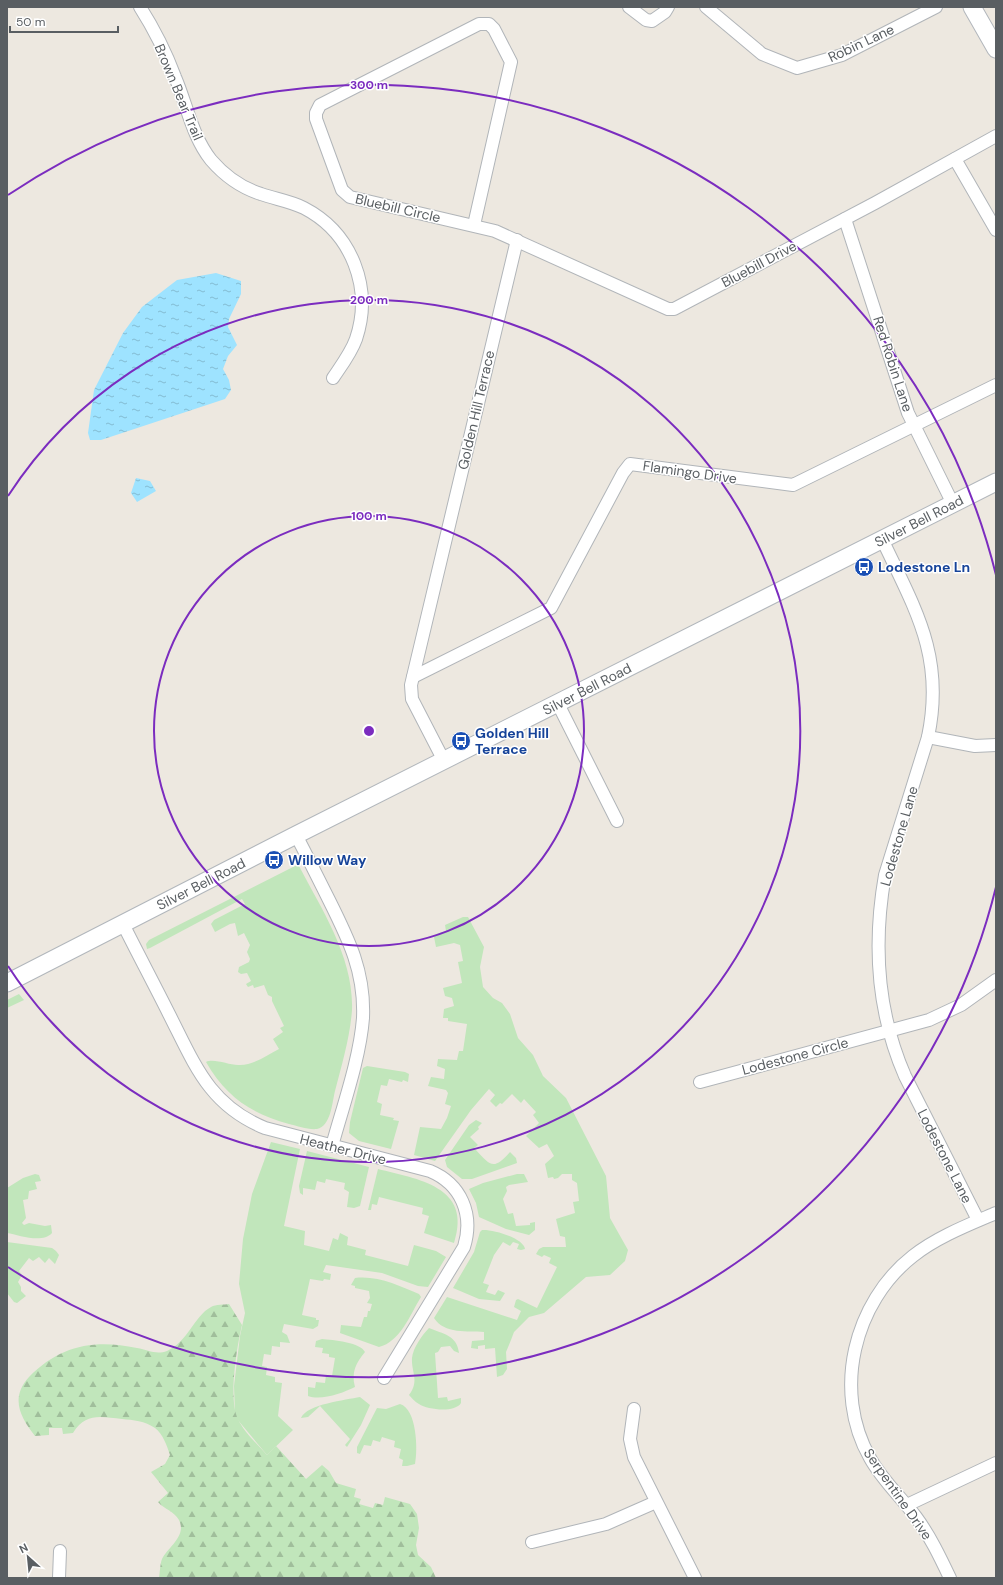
<svg xmlns="http://www.w3.org/2000/svg" width="1003" height="1585" font-family="'DM Sans',sans-serif">
  <style>
    .green { fill: #c1e6bb }
    .forest { fill: url(#forest-firs) }
    .water { fill: url(#water-ripples) }
    .lines { fill: none; stroke-linecap: round; stroke-linejoin: round }
    .street-casing { stroke: #b1b5b9; stroke-width: 14 }
    .secondary-casing { stroke: #b2b7bc; stroke-width: 19 }
    .street { stroke: #fff; stroke-width: 12 }
    .secondary { stroke: #fff; stroke-width: 17 }
    .ring { fill: none; stroke: #7b2cbf; stroke-width: 2 }
    .labels { text-anchor: middle; dominant-baseline: central; stroke-width: 3; stroke-linejoin: round; paint-order: stroke }
    .street-label { font-size: 14px; fill: #595e62; stroke: #fff }
    .transit-label { font-size: 14px; font-weight: bold; fill: #164399; stroke: #fff; text-anchor: start }
    .centre { fill: #7b2cbf; stroke: #fff; stroke-width: 2 }
    .ring-label { font-size: 12px; text-anchor: middle; font-weight: bold; fill: #7b2cbf; stroke: #fff; stroke-width: 3; stroke-linejoin: round; paint-order: stroke }
  </style>
  <defs>
    <pattern id="forest-firs" width="22" height="20" patternUnits="userSpaceOnUse"><rect width="22" height="20" fill="#c1e6bb"/><path d="M5 1l3.5 6h-7zM16 11l3.5 6h-7z" fill="#a0be9b"/></pattern>
    <pattern id="water-ripples" width="26" height="14" patternUnits="userSpaceOnUse"><rect width="26" height="14" fill="#9ee3ff"/><path d="M2 4q2-2 4 0t4 0M15 11q2-2 4 0t4 0" fill="none" stroke="#84bbd2"/></pattern>
  </defs>
  <rect width="100%" height="100%" fill="#ede8e0"/>
  <g class="green">
    <path d="M 295,866 L 299,866 C 322,910 354,958 352,1010 C 350,1037 342,1064 335,1091 C 332,1103 331,1126 317,1129 C 308,1130 298,1126 289,1124 C 252,1114 226,1097 206,1062 C 215,1058 230,1066 240,1065 C 254,1065 267,1055 279,1049 L 273,1039 L 283,1032 L 280,1028 L 284,1026 L 272,1001 L 272,997 L 268,995 L 264,985 L 254,988 L 253,985 L 248,987 L 246,984 L 251,981 L 247,973 L 241,974 L 238,972 L 239,967 L 249,962 L 250,959 L 247,952 L 250,945 L 244,933 L 238,936 L 235,923 L 230,924 L 215,932 L 211,924 L 214,920 L 245,904 L 242,899 L 150,948 L 147,949 L 146,944 L 149,940 Z"/>
    <path d="M 463,917 L 468,917 L 484,947 L 480,967 L 483,987 L 493,998 L 502,1003 L 510,1014 L 518,1038 L 533,1055 L 543,1076 L 566,1098 L 606,1176 L 610,1218 L 628,1250 L 625,1261 L 610,1275 L 586,1277 L 544,1313 L 529,1317 L 514,1332 L 511,1340 L 506,1352 L 507,1369 L 503,1375 L 497,1377 L 495,1348 L 485,1349 L 485,1345 L 478,1346 L 478,1349 L 471,1348 L 472,1341 L 484,1340 L 484,1332 C 468,1331 444,1334 434,1318 L 447,1297 L 517,1320 L 521,1311 L 514,1307 L 516,1300 L 518,1299 L 537,1308 L 557,1267 L 549,1263 L 551,1258 L 544,1255 L 542,1257 L 536,1254 L 539,1249 L 543,1247 L 566,1247 L 565,1237 L 560,1236 L 556,1219 L 575,1213 L 573,1202 L 579,1201 L 577,1183 L 572,1180 L 572,1174 L 562,1174 L 558,1178 L 554,1179 L 553,1177 L 548,1178 L 545,1164 L 554,1156 L 547,1144 L 539,1148 L 526,1136 L 539,1123 L 533,1115 L 536,1112 L 524,1099 L 521,1103 L 512,1094 L 502,1104 L 500,1103 L 496,1107 L 490,1101 L 495,1095 L 489,1089 L 471,1110 L 435,1161 L 414,1155 L 420,1127 L 441,1129 L 447,1118 L 451,1106 L 445,1104 L 448,1093 L 446,1090 L 428,1086 L 431,1077 L 444,1079 L 445,1069 L 437,1066 L 438,1059 L 457,1060 L 459,1051 L 463,1051 L 467,1024 L 448,1021 L 448,1018 L 443,1018 L 444,1009 L 454,1006 L 452,998 L 445,996 L 443,988 L 462,983 L 458,962 L 463,961 L 460,945 L 454,943 L 436,947 L 434,937 L 436,934 L 446,931 L 445,925 Z"/>
    <path d="M 19,994 L 24,1000 L 7,1008 L 7,1000 Z"/>
    <path d="M 367,1066 L 405,1072 L 409,1074 L 408,1082 L 403,1080 L 402,1082 L 389,1079 L 387,1086 L 381,1085 L 377,1102 L 382,1104 L 380,1115 L 394,1118 L 393,1120 L 399,1121 L 391,1149 L 359,1141 L 349,1133 L 350,1122 L 363,1068 Z"/>
    <path d="M 476,1120 L 482,1123 L 478,1127 L 479,1129 L 470,1137 L 478,1145 L 474,1148 C 491,1166 493,1171 510,1152 L 516,1158 L 517,1163 L 472,1179 L 462,1179 L 447,1167 L 445,1160 L 469,1125 Z"/>
    <path d="M 271,1142 L 300,1149 L 284,1226 L 305,1231 L 304,1245 L 329,1251 L 333,1238 L 338,1240 L 340,1233 L 348,1237 L 347,1245 L 366,1250 L 365,1255 L 408,1266 L 414,1245 L 436,1251 L 446,1257 L 428,1287 L 418,1286 L 382,1273 L 326,1265 L 323,1272 L 331,1274 L 330,1280 L 324,1279 L 323,1281 L 310,1279 L 302,1315 L 316,1318 L 316,1320 L 319,1320 L 318,1326 L 313,1329 L 284,1324 L 282,1332 L 287,1335 L 290,1343 L 280,1342 L 280,1347 L 272,1346 L 271,1355 L 264,1354 L 262,1366 L 267,1367 L 266,1375 L 275,1377 L 275,1382 L 282,1383 L 278,1416 L 293,1430 L 267,1455 L 237,1419 L 235,1412 L 234,1386 L 240,1336 L 245,1313 L 239,1284 L 243,1239 L 252,1194 Z"/>
    <path d="M 307,1151 L 369,1167 L 360,1206 L 354,1208 L 347,1207 L 349,1192 L 344,1189 L 345,1183 L 326,1179 L 325,1183 L 317,1181 L 315,1190 L 303,1188 L 303,1195 L 300,1193 L 299,1186 Z"/>
    <path d="M 378,1169 C 417,1179 473,1186 454,1243 L 424,1233 L 429,1216 L 422,1214 L 423,1208 L 379,1197 L 377,1205 L 372,1204 L 371,1210 L 368,1210 Z"/>
    <path d="M 35,1174 L 39,1175 L 41,1181 L 35,1182 L 37,1189 L 29,1191 L 28,1199 L 23,1200 L 26,1218 L 22,1223 L 24,1225 L 29,1223 L 45,1226 L 51,1225 L 52,1233 C 42,1244 19,1235 7,1233 L 7,1188 L 23,1178 Z"/>
    <path d="M 517,1174 L 524,1174 L 528,1182 L 509,1185 L 506,1187 L 507,1191 L 503,1199 L 508,1214 L 513,1213 L 516,1226 L 530,1225 L 530,1223 L 535,1222 L 535,1230 L 529,1235 L 506,1229 L 479,1217 L 476,1203 L 469,1189 L 483,1183 Z"/>
    <path d="M 482,1230 C 492,1229 524,1238 525,1249 L 521,1250 L 517,1249 L 519,1244 L 513,1242 L 510,1246 L 503,1242 L 494,1255 L 483,1283 L 489,1285 L 486,1292 L 495,1295 L 498,1290 L 505,1293 L 500,1301 L 479,1299 L 453,1288 L 474,1252 L 480,1232 Z"/>
    <path d="M 7,1242 L 52,1248 L 56,1251 L 59,1255 L 55,1264 L 49,1258 L 45,1263 L 39,1257 L 33,1261 L 29,1258 L 19,1271 L 22,1275 L 18,1282 L 21,1287 L 21,1291 L 26,1296 L 17,1303 L 14,1302 L 7,1293 Z"/>
    <path d="M 355,1278 C 377,1275 400,1286 419,1294 L 421,1297 C 410,1315 400,1342 379,1347 L 340,1333 L 341,1325 L 361,1327 L 364,1317 L 367,1317 L 368,1311 L 370,1311 L 372,1304 L 367,1303 L 370,1298 L 369,1291 L 355,1288 L 355,1286 L 351,1285 Z"/>
    <path d="M 429,1328 C 443,1334 457,1335 459,1353 L 454,1351 L 450,1346 L 441,1347 L 438,1352 L 435,1353 L 438,1398 L 447,1397 L 448,1401 L 461,1398 L 461,1403 C 455,1413 428,1410 419,1404 C 415,1402 412,1398 409,1395 C 420,1381 411,1372 412,1358 C 413,1348 422,1335 429,1328 Z"/>
    <path d="M 322,1339 C 333,1340 360,1342 365,1352 C 356,1363 351,1372 355,1387 C 343,1393 321,1401 308,1396 L 308,1387 L 315,1388 L 316,1382 L 325,1383 L 326,1375 L 332,1376 L 335,1358 L 329,1357 L 329,1354 L 322,1353 L 323,1348 L 315,1347 L 316,1341 Z"/>
    <path d="M 360,1397 L 370,1405 L 361,1425 L 347,1447 L 345,1445 L 350,1439 L 320,1406 L 308,1417 L 301,1418 C 307,1404 346,1400 360,1397 Z"/>
    <path d="M 400,1404 C 417,1409 418,1450 415,1464 L 407,1466 L 402,1466 L 403,1460 L 399,1458 L 401,1449 L 394,1447 L 395,1441 L 382,1437 L 380,1442 L 373,1440 L 371,1446 L 364,1445 L 360,1454 L 357,1453 L 357,1447 L 377,1408 L 386,1409 Z"/>
  </g>
  <path class="forest" d="M 229,1304 L 242,1325 C 237,1346 228,1400 238,1419 C 244,1432 257,1444 267,1455 L 276,1446 L 306,1479 L 322,1465 L 329,1471 L 336,1483 L 356,1489 L 354,1497 L 361,1499 L 359,1504 L 373,1508 L 375,1503 L 383,1505 L 385,1497 L 410,1504 L 417,1514 L 419,1528 L 416,1545 L 418,1555 L 431,1567 L 436,1578 L 159,1578 C 160,1572 160,1564 162,1559 C 168,1547 187,1536 179,1520 C 174,1511 164,1509 158,1502 L 168,1493 L 151,1472 L 165,1464 L 170,1455 C 167,1446 163,1434 155,1428 C 145,1421 133,1420 122,1419 C 101,1417 86,1412 73,1433 L 63,1434 L 62,1428 L 49,1428 L 49,1435 L 35,1436 C 20,1417 10,1398 29,1377 C 60,1345 95,1339 137,1348 C 148,1350 156,1355 167,1351 C 188,1342 194,1316 211,1307 C 216,1304 224,1305 229,1304 Z"/>
  <g class="water">
    <path d="M 216,273 L 241,281 L 241,294 L 229,319 L 228,327 L 237,345 L 228,356 L 223,369 L 229,380 L 231,390 L 225,399 L 101,440 L 90,440 L 88,433 L 94,390 L 123,333 L 142,307 L 177,280 Z"/>
    <path d="M 136,478 L 150,481 L 156,491 L 137,502 L 131,493 Z"/>
  </g>
  <g class="lines">
    <g class="street-casing">
      <g id="street">
        <path d="M 140,7 C 154,29 166,53 175,77 C 187,105 192,136 211,160 C 224,175 242,188 261,194 C 275,199 290,201 304,208 C 352,233 373,288 356,339 C 351,353 341,366 333,378"/>
        <path d="M 629,7 L 646,20 L 652,21 L 665,12 L 668,7"/>
        <path d="M 706,7 L 762,54 L 797,68 L 842,55 L 936,7"/>
        <path d="M 955,159 L 996,230"/>
        <path d="M 845,219 L 908,413 L 953,504"/>
        <path d="M 474,225 L 511,62 L 494,29 L 489,24 L 479,24 L 320,105 L 316,113 L 316,119 L 342,190 L 350,197 L 495,231 L 668,309 L 674,309 L 875,203 L 996,136"/>
        <path d="M 882,539 C 915,609 945,656 928,737 L 885,875 C 873,943 877,1012 905,1076 L 978,1220"/>
        <path d="M 413,677 L 551,608 L 623,473 L 630,464 L 793,485 L 996,385"/>
        <path d="M 558,704 L 617,821"/>
        <path d="M 928,737 L 975,746 L 996,745"/>
        <path d="M 444,761 L 412,699 L 411,685 L 517,240"/>
        <path d="M 296,835 C 307,856 318,878 329,900 C 349,940 365,972 363,1018 C 360,1058 343,1106 332,1146"/>
        <path d="M 123,924 C 138,954 154,984 169,1014 C 195,1065 209,1105 265,1128 L 430,1171 C 461,1184 474,1214 464,1247 L 384,1378"/>
        <path d="M 700,1082 L 929,1020 L 961,1005 L 996,980"/>
        <path d="M 634,1409 L 630,1439 L 634,1457 L 695,1578"/>
        <path d="M 907,1505 L 996,1463"/>
        <path d="M 532,1542 L 606,1524 L 656,1502"/>
        <path d="M 59,1578 L 60,1551"/>
        <path d="M 950,1578 C 940,1557 930,1536 916,1517 C 901,1497 882,1480 870,1458 C 832,1391 854,1302 913,1256 C 937,1237 968,1225 996,1213"/>
      </g>
    </g>
    <g class="secondary-casing">
      <g id="secondary">
        <path d="M 972,7 L 996,49"/>
        <path d="M 7,983 L 296,835 L 996,482"/>
      </g>
    </g>
    <use href="#street" class="street"/>
    <use href="#secondary" class="secondary"/>
  </g>
  <g class="ring">
    <circle cx="369" cy="731" r="215"/>
    <path d="M8 496A431 431 0 1 1 8 966"/>
    <path d="M996 887A646 646 0 0 1 8 1267M8 195A646 646 0 0 1 996 575"/>
  </g>
  <defs>
    <g id="bus-disc" transform="scale(1)"><circle r="9.5" fill="#1a4fb4" stroke="#fff"/><path d="M-5-6H5V4H4V6H2V4H-2V6H-4V4H-5ZM-3.5-4V0h7V-4ZM-3.5 1.2v1.5H-2V1.2ZM2 1.2v1.5H3.5V1.2Z" fill="#fff"/></g>
  </defs>
  <g fill-rule="evenodd">
    <use href="#bus-disc" x="864" y="567"/>
    <use href="#bus-disc" x="461" y="741"/>
    <use href="#bus-disc" x="274" y="860"/>
  </g>
  <g class="labels">
    <g class="street-label">
      <text transform="translate(861 43) rotate(-25)">Robin Lane</text>
      <text transform="translate(179 92) rotate(67)">Brown Bear Trail</text>
      <text transform="translate(398 208) rotate(13)">Bluebill Circle</text>
      <text transform="translate(759 264) rotate(-28)">Bluebill Drive</text>
      <text transform="translate(893 364) rotate(72)">Red Robin Lane</text>
      <text transform="translate(476 410) rotate(-77)">Golden Hill Terrace</text>
      <text transform="translate(690 472) rotate(8)">Flamingo Drive</text>
      <text transform="translate(919 521) rotate(-27)">Silver Bell Road</text>
      <text transform="translate(587 689) rotate(-27)">Silver Bell Road</text>
      <text transform="translate(899 836) rotate(-74)">Lodestone Lane</text>
      <text transform="translate(201 884) rotate(-27)">Silver Bell Road</text>
      <text transform="translate(795 1056) rotate(-15)">Lodestone Circle</text>
      <text transform="translate(343 1149) rotate(14)">Heather Drive</text>
      <text transform="translate(945 1156) rotate(63)">Lodestone Lane</text>
      <text transform="translate(898 1494) rotate(55)">Serpentine Drive</text>
    </g>
    <g class="transit-label">
      <text x="878" y="567">Lodestone Ln</text>
      <text x="475" y="733">Golden Hill<tspan x="475" dy="16">Terrace</tspan></text>
      <text x="288" y="860">Willow Way</text>
    </g>
  </g>
  <circle cx="369" cy="731" r="6" class="centre"/>
  <g class="ring-label">
    <text x="369" y="89">300 m</text>
    <text x="369" y="304">200 m</text>
    <text x="369" y="520">100 m</text>
  </g>
  <rect width="1003" height="1585" fill="none" stroke="#595e62" stroke-width="16"/>
  <g transform="translate(28 1557) rotate(333)" stroke="#ffffff" stroke-width="3" paint-order="stroke">
  <path d="M0-3L7 15L0 10L-7 15Z" fill="#595e62"/>
  <text y="-6" font-size="11" font-weight="bold" text-anchor="middle" fill="#595e62">N</text>
  </g>
  <path d="M10 26v6h108v-6" fill="none" stroke="#595e62" stroke-width="2"/>
  <text x="16" y="26" font-size="12" fill="#595e62" stroke="#ffffff" stroke-width="3" paint-order="stroke">50 m</text>
</svg>
